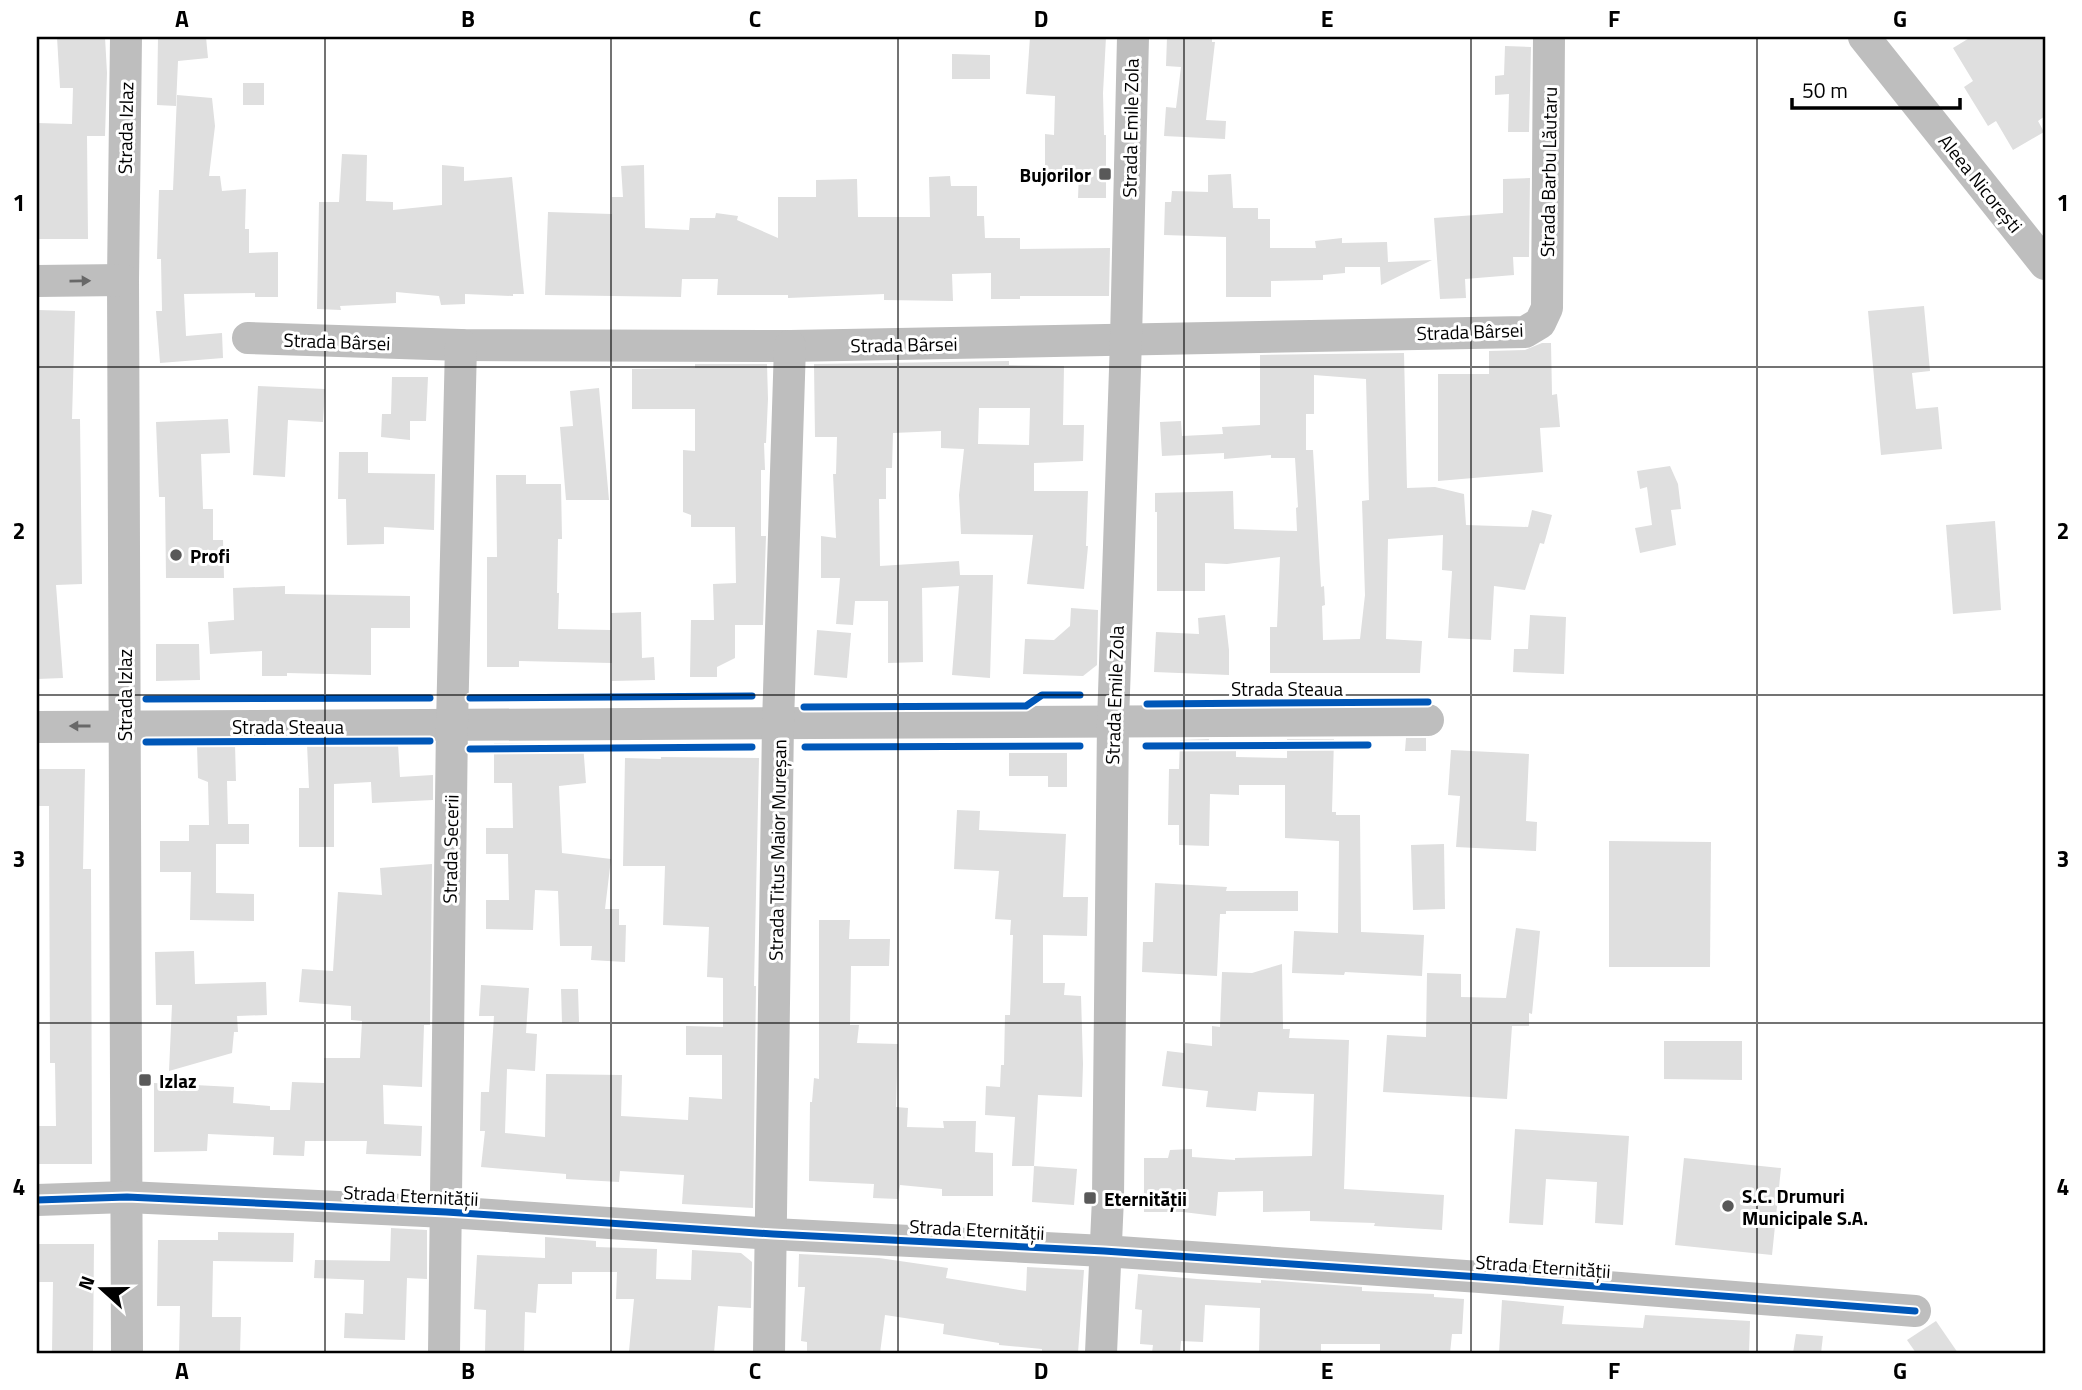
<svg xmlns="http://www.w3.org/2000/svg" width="2082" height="1390" font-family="'Titillium Web',sans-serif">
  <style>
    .building { fill: #dfdfdf; fill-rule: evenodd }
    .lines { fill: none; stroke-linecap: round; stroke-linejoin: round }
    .minor { stroke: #bebebe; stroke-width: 32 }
    .cycleway-casing { stroke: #fff; stroke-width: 11 }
    .cycleway { stroke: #0057b8; stroke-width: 7 }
    .oneway { fill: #686868 }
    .grid { fill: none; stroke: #000; stroke-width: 2; stroke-opacity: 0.55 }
    .poi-dot { fill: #595959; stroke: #fff; stroke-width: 2.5 }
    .labels { text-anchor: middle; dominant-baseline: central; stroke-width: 6; stroke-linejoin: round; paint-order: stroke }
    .street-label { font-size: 19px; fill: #000; stroke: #fff }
    .poi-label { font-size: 19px; font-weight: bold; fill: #000; stroke: #fff; text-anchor: start }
    .neatline { fill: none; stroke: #000; stroke-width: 2.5 }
    .grid-label { font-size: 23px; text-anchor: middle; font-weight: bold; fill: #000 }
  </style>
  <rect width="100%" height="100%" fill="#fff"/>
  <g class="building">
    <path d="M 57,37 L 105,37 L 107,73 L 105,136 L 87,136 L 88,239 L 37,239 L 37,123 L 72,124 L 73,88 L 60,88 Z"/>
    <path d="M 158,37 L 206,37 L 208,58 L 178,61 L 176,106 L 157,105 Z"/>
    <path d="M 1030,37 L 1106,37 L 1103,93 L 1104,135 L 1106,135 L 1106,198 L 1078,198 L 1079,173 L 1045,173 L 1045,134 L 1054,135 L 1055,96 L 1026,94 Z"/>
    <path d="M 1167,37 L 1212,37 L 1212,42 L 1215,42 L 1206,120 L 1226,121 L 1225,139 L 1164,136 L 1166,107 L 1176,108 L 1181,67 L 1166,66 Z"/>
    <path d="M 1971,37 L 2045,37 L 2045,116 L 2038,121 L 2044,132 L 2013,150 L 1996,121 L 1988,126 L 1964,87 L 1973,81 L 1953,48 Z"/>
    <path d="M 1505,46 L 1531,47 L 1529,132 L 1508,132 L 1509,94 L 1495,95 L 1495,76 L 1504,75 Z"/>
    <path d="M 952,54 L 990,55 L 990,79 L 952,79 Z"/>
    <rect x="243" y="83" width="21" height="22"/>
    <path d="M 177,95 L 212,98 L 215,126 L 209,176 L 220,176 L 222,191 L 246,189 L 245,229 L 249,229 L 249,253 L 278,252 L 278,297 L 255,297 L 255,293 L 184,294 L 186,336 L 222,333 L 223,358 L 160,363 L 156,311 L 162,311 L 161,259 L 157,259 L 159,190 L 173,190 Z"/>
    <path d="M 342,154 L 367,155 L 366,201 L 393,202 L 393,210 L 442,205 L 442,165 L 464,167 L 464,181 L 512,177 L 524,294 L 513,294 L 513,296 L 465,294 L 465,304 L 441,305 L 439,296 L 396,292 L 396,303 L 340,306 L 341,310 L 317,309 L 319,202 L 339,202 Z"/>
    <path d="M 644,165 L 645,228 L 689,230 L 690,218 L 715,218 L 716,213 L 738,216 L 737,220 L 778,238 L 778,197 L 816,197 L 816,180 L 857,179 L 858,217 L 930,217 L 929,177 L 950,176 L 951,186 L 977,186 L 977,216 L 984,216 L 985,238 L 1020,238 L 1020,249 L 1110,248 L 1109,296 L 1020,296 L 1020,299 L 991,299 L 991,273 L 952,274 L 953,301 L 884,300 L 884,294 L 788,298 L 788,295 L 717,295 L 718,279 L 682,279 L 681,297 L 545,295 L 548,212 L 612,214 L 612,197 L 623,197 L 621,166 Z"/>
    <path d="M 1231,174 L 1233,208 L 1258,208 L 1258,219 L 1270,219 L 1270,248 L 1316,248 L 1315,241 L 1342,238 L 1342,243 L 1387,242 L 1388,262 L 1432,260 L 1381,285 L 1380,267 L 1345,267 L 1345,273 L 1323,275 L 1323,280 L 1271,281 L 1271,297 L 1226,297 L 1226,237 L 1164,235 L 1165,202 L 1171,202 L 1172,191 L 1208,192 L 1208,175 Z"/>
    <path d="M 1530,178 L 1529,257 L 1513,257 L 1514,275 L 1465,279 L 1466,298 L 1440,299 L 1434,218 L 1503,213 L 1503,179 Z"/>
    <path d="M 1924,306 L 1930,371 L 1912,373 L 1916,409 L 1938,407 L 1942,449 L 1881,455 L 1868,311 Z"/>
    <path d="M 37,310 L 75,311 L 72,419 L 80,419 L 82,584 L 56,585 L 63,678 L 37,679 Z"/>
    <path d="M 1542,343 L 1551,343 L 1552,395 L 1557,394 L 1560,427 L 1540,428 L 1543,472 L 1438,481 L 1438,374 L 1489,374 L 1489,351 L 1525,350 Z"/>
    <path d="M 1404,353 L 1407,488 L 1435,487 L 1464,494 L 1466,525 L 1528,527 L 1532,510 L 1552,515 L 1544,544 L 1540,543 L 1525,590 L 1494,586 L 1491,640 L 1448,638 L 1452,571 L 1442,570 L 1443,535 L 1388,539 L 1386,639 L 1422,641 L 1420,673 L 1270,673 L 1270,627 L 1277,627 L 1280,557 L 1227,564 L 1205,563 L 1205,591 L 1157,591 L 1157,512 L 1155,512 L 1155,493 L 1233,491 L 1234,529 L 1297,531 L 1296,508 L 1298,507 L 1295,458 L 1271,458 L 1271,455 L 1224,459 L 1224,453 L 1162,456 L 1160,422 L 1181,421 L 1182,436 L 1223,434 L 1222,427 L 1260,425 L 1260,355 ZM 1314,375 L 1366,379 L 1369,500 L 1362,501 L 1365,595 L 1360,639 L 1323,640 L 1322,606 L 1325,605 L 1324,586 L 1321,587 L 1313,450 L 1306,450 L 1306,414 L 1314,414 Z"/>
    <path d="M 1009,361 L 1009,365 L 1064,366 L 1063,425 L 1084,425 L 1083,461 L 1034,463 L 1034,491 L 1088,491 L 1086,546 L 1088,546 L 1084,589 L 1027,584 L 1033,535 L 961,534 L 959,495 L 964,449 L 941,448 L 941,431 L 893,433 L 892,468 L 886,468 L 886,499 L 879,499 L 880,566 L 959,561 L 960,575 L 993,575 L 990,678 L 952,675 L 959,586 L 922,588 L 923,662 L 888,663 L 888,601 L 855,601 L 853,625 L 836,624 L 840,578 L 821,578 L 821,536 L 836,538 L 833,474 L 836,474 L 837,437 L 815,437 L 814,364 ZM 979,408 L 1030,408 L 1029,445 L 978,444 Z"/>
    <path d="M 695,364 L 767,364 L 768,399 L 766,443 L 764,443 L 765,470 L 761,470 L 761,536 L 766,536 L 763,625 L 735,625 L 735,658 L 717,667 L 717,677 L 690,677 L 691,620 L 714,620 L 713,584 L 736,583 L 735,527 L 691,527 L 691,515 L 683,512 L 683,450 L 695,451 L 695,409 L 632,409 L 632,369 L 695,368 Z"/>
    <path d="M 392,377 L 428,377 L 426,421 L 410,421 L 410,440 L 381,437 L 382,414 L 391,414 Z"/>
    <path d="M 258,386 L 325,389 L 323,422 L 288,420 L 285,477 L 253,475 Z"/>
    <path d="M 599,388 L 609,500 L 566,500 L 560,427 L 573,426 L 570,391 Z"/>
    <path d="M 228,419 L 230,453 L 201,454 L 203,509 L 213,509 L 213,540 L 223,540 L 224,578 L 166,578 L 165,497 L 159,497 L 156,422 Z"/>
    <path d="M 339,452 L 368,452 L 368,473 L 435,474 L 434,530 L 384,527 L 384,544 L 347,545 L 346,499 L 338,499 Z"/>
    <path d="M 1670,466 L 1678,484 L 1681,509 L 1671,510 L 1676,545 L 1640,553 L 1635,528 L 1652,525 L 1647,487 L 1640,489 L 1637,471 Z"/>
    <path d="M 496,475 L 526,475 L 526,484 L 561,484 L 562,539 L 558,539 L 557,593 L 559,593 L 558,629 L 611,630 L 611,613 L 641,612 L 642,658 L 654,657 L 655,680 L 612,681 L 612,663 L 519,661 L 519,667 L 487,667 L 487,557 L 497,557 Z"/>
    <path d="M 1995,521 L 2001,610 L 1953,614 L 1946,525 Z"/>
    <path d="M 285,586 L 285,594 L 410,596 L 410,628 L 371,628 L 371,675 L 287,673 L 287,676 L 262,676 L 262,651 L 210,654 L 208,622 L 234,620 L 233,588 Z"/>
    <path d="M 1071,608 L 1098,610 L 1097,665 L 1083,676 L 1023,674 L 1025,639 L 1054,640 L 1070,626 Z"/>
    <path d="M 1225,615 L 1229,650 L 1229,675 L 1154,672 L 1156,632 L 1199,634 L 1198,618 Z"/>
    <path d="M 1530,615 L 1566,617 L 1564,674 L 1513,672 L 1514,649 L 1528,649 Z"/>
    <path d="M 817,630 L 851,633 L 847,678 L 814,675 Z"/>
    <path d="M 156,644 L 199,644 L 200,680 L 156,681 Z"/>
    <path d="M 1406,738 L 1426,738 L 1426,751 L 1405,751 Z"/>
    <path d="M 1209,739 L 1208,749 L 1236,750 L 1236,757 L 1287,758 L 1287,739 L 1334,739 L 1332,812 L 1336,812 L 1336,815 L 1360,815 L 1361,932 L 1424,935 L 1422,976 L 1345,972 L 1344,975 L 1292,973 L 1294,931 L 1338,933 L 1339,841 L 1285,838 L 1285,785 L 1239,785 L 1239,795 L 1210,794 L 1209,846 L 1179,845 L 1179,825 L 1168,825 L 1169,769 L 1179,769 L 1180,740 Z"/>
    <path d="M 494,743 L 583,743 L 586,783 L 559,786 L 562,853 L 611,859 L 605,909 L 619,909 L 619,925 L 626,925 L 625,962 L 591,960 L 592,946 L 560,946 L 558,891 L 535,890 L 533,930 L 486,929 L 486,900 L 509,900 L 508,854 L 486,854 L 486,828 L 513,828 L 512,783 L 494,783 Z"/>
    <path d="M 235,744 L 236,781 L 227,781 L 228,824 L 249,824 L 249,844 L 216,844 L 216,893 L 254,894 L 254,921 L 190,920 L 191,872 L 160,872 L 160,841 L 189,841 L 189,825 L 209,825 L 208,782 L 198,778 L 197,745 Z"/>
    <path d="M 307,744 L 398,744 L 400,777 L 433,775 L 433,800 L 372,803 L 371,782 L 334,784 L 334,847 L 299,847 L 299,788 L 309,788 Z"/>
    <path d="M 1451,750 L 1529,754 L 1526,821 L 1537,822 L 1536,851 L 1456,847 L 1460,796 L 1448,795 Z"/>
    <path d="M 1009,753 L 1067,753 L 1067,787 L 1048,787 L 1048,776 L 1009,776 Z"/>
    <path d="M 661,757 L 759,758 L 754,986 L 756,986 L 753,1208 L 682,1204 L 684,1175 L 620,1171 L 619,1182 L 566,1179 L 566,1174 L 481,1167 L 485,1131 L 480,1131 L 481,1092 L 489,1092 L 494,1016 L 479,1016 L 481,985 L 529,988 L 526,1033 L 537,1034 L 535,1071 L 507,1069 L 505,1133 L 545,1137 L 546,1074 L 622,1075 L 621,1116 L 688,1120 L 689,1097 L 722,1099 L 722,1055 L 686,1055 L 686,1026 L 723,1027 L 723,978 L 707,977 L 709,927 L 663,925 L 665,866 L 623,866 L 625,758 L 661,759 Z"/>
    <path d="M 37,769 L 85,769 L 83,869 L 91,869 L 92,1164 L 37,1164 L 37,1126 L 56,1126 L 55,1063 L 50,1063 L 49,806 L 37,806 Z"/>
    <path d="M 957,810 L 980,811 L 979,830 L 1066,834 L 1063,897 L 1088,897 L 1087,936 L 1043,935 L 1043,983 L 1065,983 L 1064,995 L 1081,996 L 1083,1064 L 1082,1097 L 1038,1095 L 1034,1166 L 1012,1166 L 1015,1117 L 985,1115 L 986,1086 L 1000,1087 L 1001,1065 L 1004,1065 L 1005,1015 L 1010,1015 L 1013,935 L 1010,935 L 1011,920 L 995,919 L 999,871 L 954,869 Z"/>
    <path d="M 1609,841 L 1711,842 L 1710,967 L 1609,967 Z"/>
    <path d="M 1444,844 L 1445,909 L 1413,910 L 1411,845 Z"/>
    <path d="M 432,864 L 430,1025 L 424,1025 L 422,1087 L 383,1085 L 384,1124 L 422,1126 L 421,1156 L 366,1154 L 367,1141 L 305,1141 L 304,1156 L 273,1155 L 274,1137 L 208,1134 L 207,1151 L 154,1152 L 154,1083 L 234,1087 L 233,1103 L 270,1106 L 270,1110 L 290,1110 L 292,1082 L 324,1083 L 324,1058 L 360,1058 L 362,1021 L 351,1020 L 351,1006 L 299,1002 L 302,969 L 333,971 L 338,892 L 382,895 L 380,868 Z"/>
    <path d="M 1155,883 L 1227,887 L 1226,891 L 1298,891 L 1298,911 L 1226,911 L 1226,914 L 1220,914 L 1217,976 L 1142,972 L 1143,942 L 1153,942 Z"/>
    <path d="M 819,920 L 850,920 L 849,939 L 890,939 L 889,966 L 851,966 L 850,1025 L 859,1025 L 857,1043 L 898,1044 L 896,1107 L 908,1108 L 907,1127 L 944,1128 L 943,1121 L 976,1121 L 975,1152 L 993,1153 L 993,1196 L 942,1196 L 942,1189 L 900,1185 L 898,1199 L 873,1198 L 874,1184 L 809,1181 L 810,1102 L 812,1102 L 814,1078 L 819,1079 Z"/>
    <path d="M 1516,928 L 1540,931 L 1532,1014 L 1529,1013 L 1529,1026 L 1512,1026 L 1507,1099 L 1383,1092 L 1387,1035 L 1426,1037 L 1427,973 L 1461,974 L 1461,997 L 1506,998 Z"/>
    <path d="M 194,951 L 195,984 L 266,982 L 267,1015 L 237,1016 L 238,1032 L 234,1032 L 232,1053 L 169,1071 L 172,1005 L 156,1005 L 155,952 Z"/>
    <path d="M 1282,964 L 1283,1029 L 1290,1029 L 1289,1038 L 1349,1040 L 1344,1189 L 1444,1195 L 1442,1230 L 1374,1226 L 1375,1223 L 1310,1221 L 1310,1211 L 1263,1212 L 1263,1191 L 1218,1192 L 1216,1216 L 1183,1212 L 1144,1212 L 1144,1158 L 1168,1158 L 1170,1150 L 1192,1149 L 1192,1157 L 1235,1160 L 1235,1158 L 1312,1156 L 1314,1094 L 1258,1092 L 1256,1111 L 1206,1107 L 1208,1091 L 1162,1086 L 1167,1051 L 1184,1053 L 1185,1043 L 1212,1046 L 1212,1026 L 1220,1027 L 1222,972 L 1252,973 Z"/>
    <path d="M 561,989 L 578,989 L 579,1022 L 562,1023 Z"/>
    <path d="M 1664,1041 L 1742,1041 L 1742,1080 L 1664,1079 Z"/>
    <path d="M 1515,1129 L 1629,1136 L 1623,1225 L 1595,1223 L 1597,1182 L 1546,1179 L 1543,1225 L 1509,1223 Z"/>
    <path d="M 1684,1158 L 1781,1168 L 1772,1255 L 1675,1245 Z"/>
    <path d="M 1034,1166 L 1077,1169 L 1074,1205 L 1032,1202 Z"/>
    <path d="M 391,1228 L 427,1230 L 427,1279 L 407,1278 L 405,1340 L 344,1338 L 345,1313 L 363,1314 L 364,1280 L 314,1278 L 315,1260 L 390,1261 Z"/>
    <path d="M 218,1232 L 294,1233 L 293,1262 L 213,1261 L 212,1317 L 241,1317 L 240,1353 L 179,1353 L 180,1306 L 157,1306 L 158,1240 L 218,1240 Z"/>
    <path d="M 545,1237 L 596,1241 L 596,1247 L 657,1249 L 656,1279 L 691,1280 L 692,1250 L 741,1253 L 752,1262 L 751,1308 L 718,1306 L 714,1353 L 629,1351 L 634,1299 L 616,1299 L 617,1272 L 572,1272 L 572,1284 L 538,1284 L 536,1313 L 525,1312 L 524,1353 L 485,1353 L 486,1310 L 474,1309 L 477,1255 L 545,1258 Z"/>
    <path d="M 37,1244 L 94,1244 L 93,1353 L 52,1353 L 53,1282 L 37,1282 Z"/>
    <path d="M 799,1254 L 879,1258 L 948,1268 L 946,1278 L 1026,1291 L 1027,1267 L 1084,1270 L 1078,1353 L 1042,1353 L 1042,1349 L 999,1345 L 999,1343 L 943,1334 L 944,1324 L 885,1315 L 880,1353 L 807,1353 L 807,1342 L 801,1341 L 805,1287 L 798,1287 Z"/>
    <path d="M 1138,1274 L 1197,1279 L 1261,1283 L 1261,1280 L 1362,1287 L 1362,1291 L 1434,1294 L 1434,1297 L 1464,1299 L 1462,1334 L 1452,1334 L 1450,1353 L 1380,1353 L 1380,1344 L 1321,1344 L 1321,1353 L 1259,1353 L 1260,1308 L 1205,1305 L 1203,1342 L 1181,1341 L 1180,1353 L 1152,1353 L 1153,1345 L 1140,1344 L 1142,1310 L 1135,1309 Z"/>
    <path d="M 1502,1300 L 1564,1306 L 1562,1324 L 1643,1328 L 1645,1315 L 1750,1321 L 1749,1353 L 1499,1353 Z"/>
    <path d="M 1936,1321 L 1958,1353 L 1916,1353 L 1907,1340 Z"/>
    <path d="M 1796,1334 L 1823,1336 L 1821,1353 L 1793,1353 Z"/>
  </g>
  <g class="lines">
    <g class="minor">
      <path d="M 126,37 L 123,280 L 127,1353"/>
      <path d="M 1864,37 L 2045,264"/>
      <path d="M 37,281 L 123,280"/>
      <path d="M 248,338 L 461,345 L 790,346 L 1525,332 L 1540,323 L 1547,308 L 1549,37"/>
      <path d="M 37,727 L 1428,720"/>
      <path d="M 37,1200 L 127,1197 L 446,1212 L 773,1234 L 1104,1251 L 1480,1277 L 1915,1311"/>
      <path d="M 444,1353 L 452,724 L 461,345"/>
      <path d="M 769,1353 L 778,723 L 790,346"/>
      <path d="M 1101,1353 L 1108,1198 L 1113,722 L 1126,340 L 1133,37"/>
    </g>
    <g class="cycleway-casing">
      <g id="cycleway">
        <path d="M 470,698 L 752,696"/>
        <path d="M 146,699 L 430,698"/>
        <path d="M 1147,704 L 1428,702"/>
        <path d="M 804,707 L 1026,706 L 1042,695 L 1080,695"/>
        <path d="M 146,742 L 430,741"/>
        <path d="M 1146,746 L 1368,745"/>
        <path d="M 805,747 L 1080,746"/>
        <path d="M 470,749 L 752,747"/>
        <path d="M 37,1200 L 127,1197 L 446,1212 L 773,1234 L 1104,1251 L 1480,1277 L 1915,1311"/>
      </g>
    </g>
    <use href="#cycleway" class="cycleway"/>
  </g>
  <defs><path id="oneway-solid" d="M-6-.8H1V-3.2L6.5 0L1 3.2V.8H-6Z" transform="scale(1.75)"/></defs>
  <g class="oneway">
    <use href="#oneway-solid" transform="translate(80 281) rotate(-1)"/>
    <use href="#oneway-solid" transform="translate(80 726) rotate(180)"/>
  </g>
  <path class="grid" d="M 325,37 L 325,1353M 611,37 L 611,1353M 898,37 L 898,1353M 1184,37 L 1184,1353M 1471,37 L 1471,1353M 1757,37 L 1757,1353M 37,367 L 2045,367M 37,695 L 2045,695M 37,1023 L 2045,1023"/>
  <g class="poi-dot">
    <rect x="1098" y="167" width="14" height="14" rx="3.5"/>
    <circle cx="176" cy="555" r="7"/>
    <rect x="138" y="1073" width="14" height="14" rx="3.5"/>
    <rect x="1083" y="1191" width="14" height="14" rx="3.5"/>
    <circle cx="1728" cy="1206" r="7"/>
  </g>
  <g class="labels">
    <g class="street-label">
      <text transform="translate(125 128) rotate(-89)">Strada Izlaz</text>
      <text transform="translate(1130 128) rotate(-89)">Strada Emile Zola</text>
      <text transform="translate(1548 172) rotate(-89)">Strada Barbu Lăutaru</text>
      <text transform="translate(1981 183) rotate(51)">Aleea Nicorești</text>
      <text transform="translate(1470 331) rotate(-2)">Strada Bârsei</text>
      <text transform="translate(337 341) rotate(2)">Strada Bârsei</text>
      <text transform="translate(904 344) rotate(-1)">Strada Bârsei</text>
      <text x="1287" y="688">Strada Steaua</text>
      <text transform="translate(124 695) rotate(-90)">Strada Izlaz</text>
      <text transform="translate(1114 695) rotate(-88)">Strada Emile Zola</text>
      <text x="288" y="726">Strada Steaua</text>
      <text transform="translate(450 849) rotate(-89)">Strada Secerii</text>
      <text transform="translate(777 850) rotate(-89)">Strada Titus Maior Mureșan</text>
      <text transform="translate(411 1195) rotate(3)">Strada Eternității</text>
      <text transform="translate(977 1229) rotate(3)">Strada Eternității</text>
      <text transform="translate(1543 1266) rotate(4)">Strada Eternității</text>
    </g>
    <g class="poi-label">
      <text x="1091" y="174" text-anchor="end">Bujorilor</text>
      <text x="190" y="555">Profi</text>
      <text x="159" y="1080">Izlaz</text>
      <text x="1742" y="1195">S.C. Drumuri<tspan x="1742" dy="22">Municipale S.A.</tspan></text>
      <text x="1104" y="1198">Eternității</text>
    </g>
  </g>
  <rect width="2082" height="1390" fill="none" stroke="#ffffff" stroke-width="77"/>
  <g transform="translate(102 1289) rotate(291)" stroke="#ffffff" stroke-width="5" paint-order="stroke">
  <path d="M0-5L12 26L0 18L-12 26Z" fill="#000000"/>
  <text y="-10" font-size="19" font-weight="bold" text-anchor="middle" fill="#000000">N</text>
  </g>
  <path d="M1792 98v10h168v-10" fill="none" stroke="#000000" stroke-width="3.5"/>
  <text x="1802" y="98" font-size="21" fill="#000000" stroke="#ffffff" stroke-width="5" paint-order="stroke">50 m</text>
  <rect x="38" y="38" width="2006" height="1314" class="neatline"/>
  <g class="grid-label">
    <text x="182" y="27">A</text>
    <text x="468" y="27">B</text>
    <text x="755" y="27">C</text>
    <text x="1041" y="27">D</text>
    <text x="1327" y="27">E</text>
    <text x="1614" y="27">F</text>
    <text x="1900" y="27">G</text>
    <text x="19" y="211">1</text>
    <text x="2063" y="211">1</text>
    <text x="19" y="539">2</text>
    <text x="2063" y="539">2</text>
    <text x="19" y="867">3</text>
    <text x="2063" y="867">3</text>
    <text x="19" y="1195">4</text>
    <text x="2063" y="1195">4</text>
    <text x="182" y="1379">A</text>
    <text x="468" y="1379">B</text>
    <text x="755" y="1379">C</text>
    <text x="1041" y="1379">D</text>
    <text x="1327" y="1379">E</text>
    <text x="1614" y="1379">F</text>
    <text x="1900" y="1379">G</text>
  </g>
</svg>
